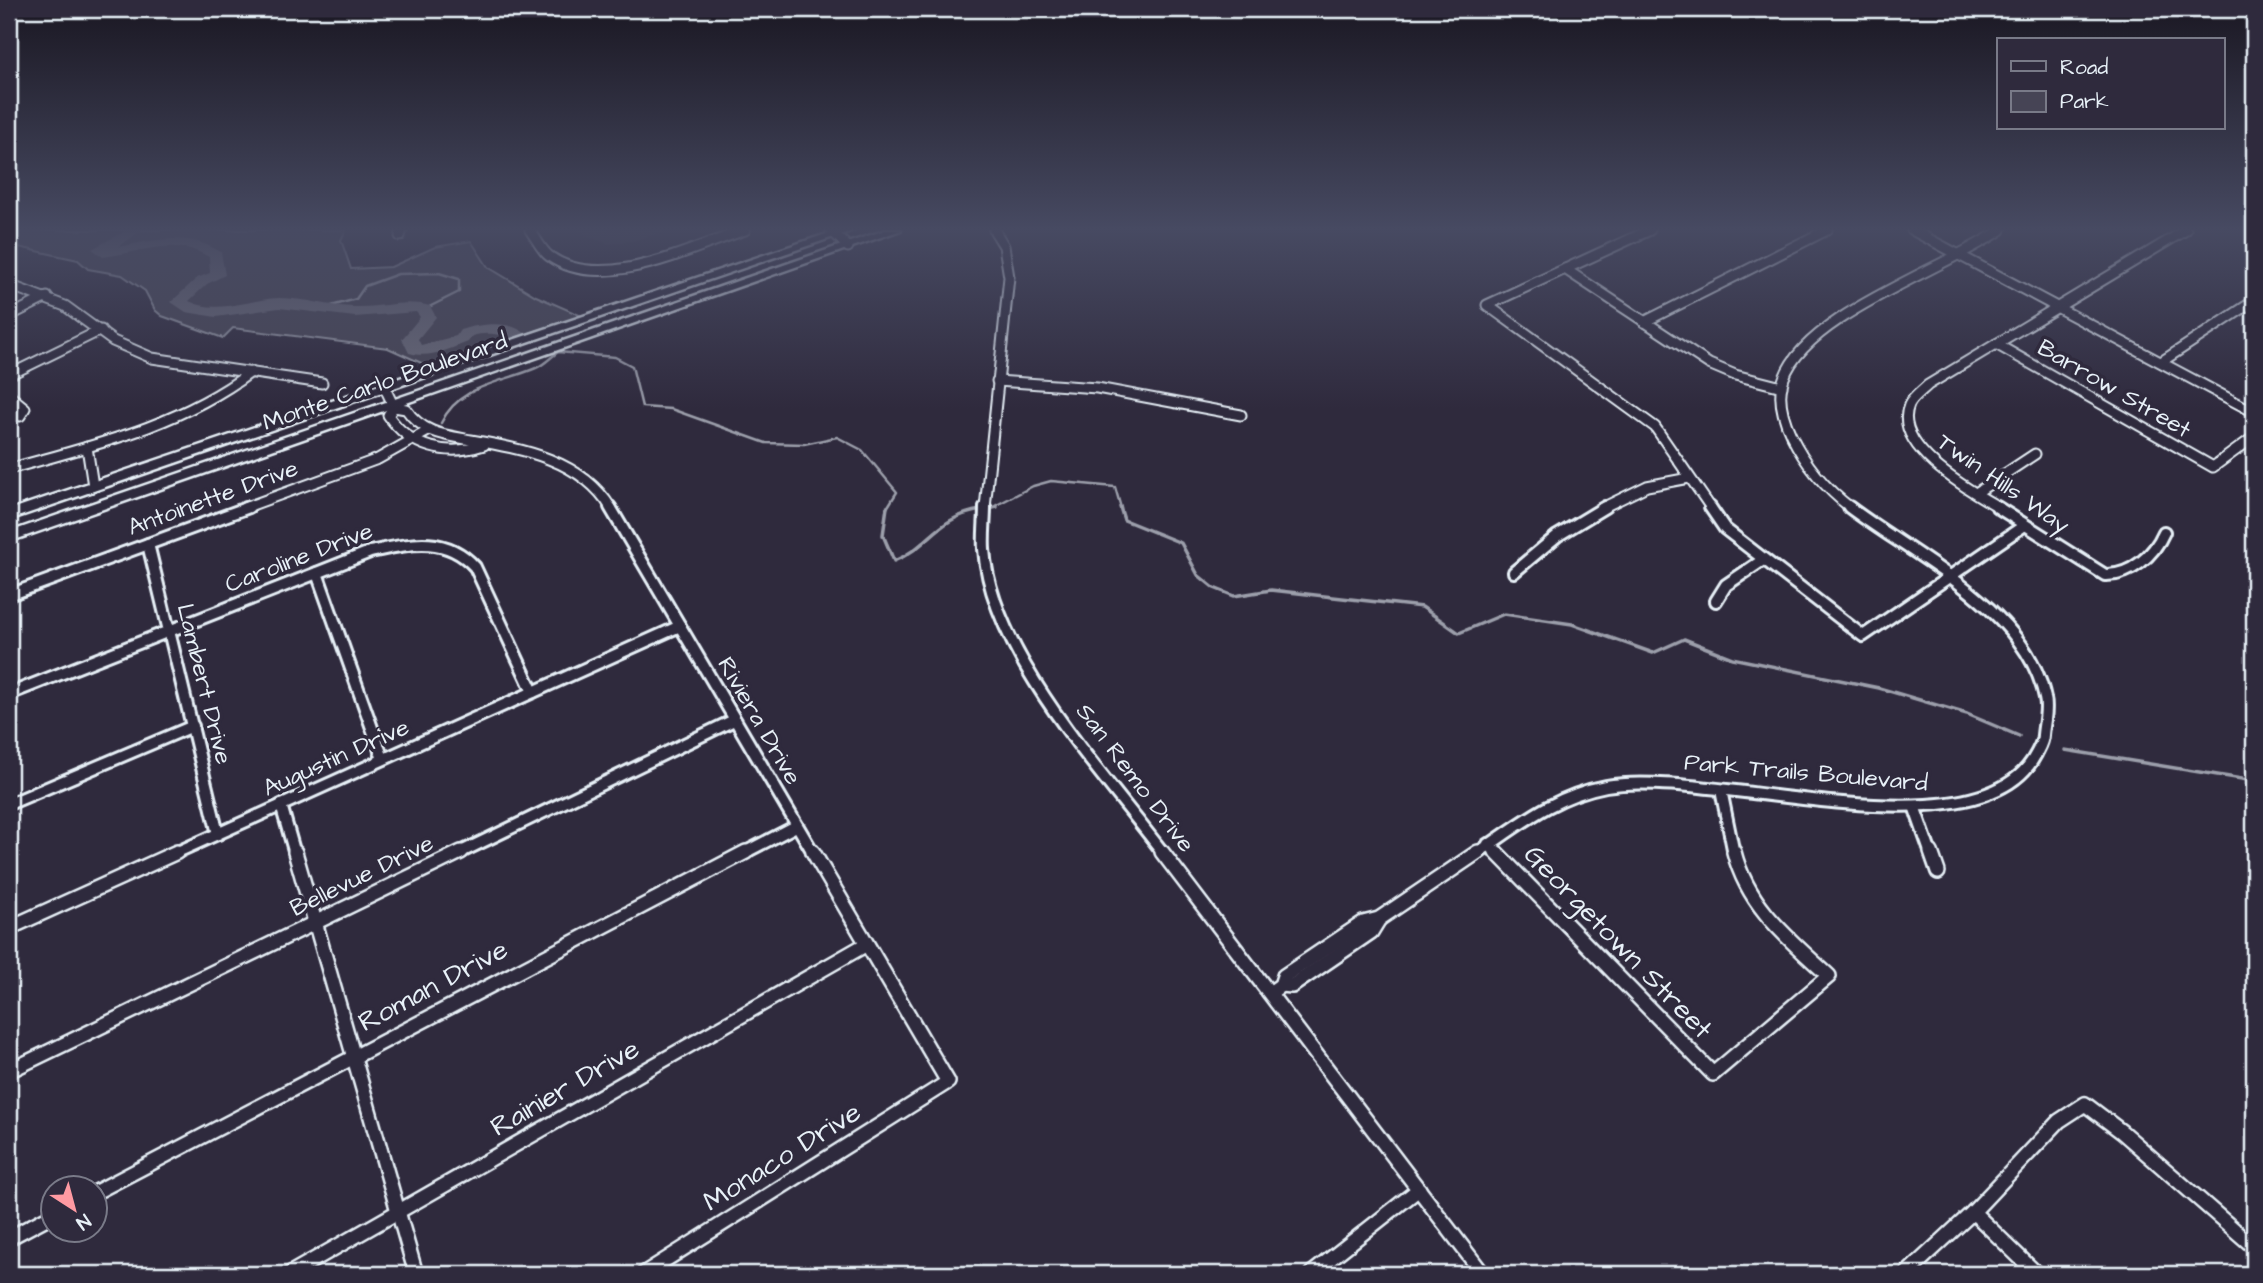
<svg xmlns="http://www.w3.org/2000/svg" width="2263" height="1283" font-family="'Architects Daughter',sans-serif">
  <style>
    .built { fill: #3b3749 }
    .green { fill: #464455; stroke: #979aa6; stroke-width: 2 }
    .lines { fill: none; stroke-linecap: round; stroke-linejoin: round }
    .stream-far1 { stroke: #9c9fab; stroke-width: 2.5 }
    .stream { stroke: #9c9fab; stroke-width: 3.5 }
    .river { fill: #696978; fill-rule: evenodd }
    .street-far2-casing { stroke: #e8f1f8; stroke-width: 13 }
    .street-far1-casing { stroke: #e8f1f8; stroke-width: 16 }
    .street-casing { stroke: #e8f1f8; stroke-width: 18 }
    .secondary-casing { stroke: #e8f1f8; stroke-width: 5 }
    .street-far2 { stroke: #2f2a3d; stroke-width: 9 }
    .street-far1 { stroke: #2f2a3d; stroke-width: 10 }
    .street { stroke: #2f2a3d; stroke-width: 13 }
    .secondary { fill: #2f2a3d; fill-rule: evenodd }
    .labels { text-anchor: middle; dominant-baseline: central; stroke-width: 7; stroke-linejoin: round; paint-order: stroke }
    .street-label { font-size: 24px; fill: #e8f1f8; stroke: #2f2a3d }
    .near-street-label { font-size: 28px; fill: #e8f1f8; stroke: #2f2a3d }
  </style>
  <rect width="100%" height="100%" fill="#2f2a3d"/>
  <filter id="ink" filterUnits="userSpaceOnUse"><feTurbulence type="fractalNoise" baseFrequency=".0143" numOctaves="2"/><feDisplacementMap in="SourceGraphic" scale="14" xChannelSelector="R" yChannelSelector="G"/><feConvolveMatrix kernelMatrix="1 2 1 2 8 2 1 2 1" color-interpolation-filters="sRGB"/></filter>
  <g filter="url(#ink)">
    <path class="built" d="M 579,230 L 670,230 L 633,241 L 608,244 L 586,236 Z"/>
    <path class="green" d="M 9,230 L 346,230 L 341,240 L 351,269 L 391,267 L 435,247 L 471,241 L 488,267 L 536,296 L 582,316 L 428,366 L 388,348 L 233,328 L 223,338 L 162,316 L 155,310 L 145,291 L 122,275 L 88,269 L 78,260 L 9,245 Z"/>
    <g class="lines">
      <g class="stream-far1">
        <path d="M 321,309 L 356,299 L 365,286 L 398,274 L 439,273 L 459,279 L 459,292 L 425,309"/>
        <path d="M 441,423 C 459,385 501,383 536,368 C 544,365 551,357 558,352 L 615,357 L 632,366 L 642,407 L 671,409 L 766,443 L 804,444 L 837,437 L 862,450 L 897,492 L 887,508"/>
        <path d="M 991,508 L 1033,486 L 1051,481 L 1115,487 L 1121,508"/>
      </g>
      <g class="stream">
        <path d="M 887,507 L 883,535 L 894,561 C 931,546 936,517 981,510"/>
        <path d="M 1120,507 L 1124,520 L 1181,543 L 1198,575 L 1214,588 L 1234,596 L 1271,590 L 1422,607 L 1459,633 L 1504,614 L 1572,624 L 1653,653 L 1684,639 L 1732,658 L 1879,688 L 1967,714 L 2019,736"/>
        <path d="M 989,509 L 997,507"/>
        <path d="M 2065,750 L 2254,781"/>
      </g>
      <path class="river" d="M 127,230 L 142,230 L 118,247 C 155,240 187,231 221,252 L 225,275 L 207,284 L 189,301 C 218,315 249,299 279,298 C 305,298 330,307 355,307 C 381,308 404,299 430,306 L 436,317 L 418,339 L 421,345 L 456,336 L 460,330 C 479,324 511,319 527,335 L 519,340 C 502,335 489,331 472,336 L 468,342 C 449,349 430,359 409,353 L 402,339 L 420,317 L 416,312 L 355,317 L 279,308 L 216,317 L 186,312 L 171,302 L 197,278 L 210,273 L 209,257 C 175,236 139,253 103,257 L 92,249 Z"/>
      <g class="street-far2-casing">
        <g id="street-far2">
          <path d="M 530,230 C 536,238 541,250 549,256 C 602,294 691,248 745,230"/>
          <path d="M 831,230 L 848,247"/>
          <path d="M 1650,230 L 1487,305 L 1655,427 L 1711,508"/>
          <path d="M 1912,230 L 2254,412"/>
          <path d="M 400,236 L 402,230"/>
          <path d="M 1565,269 L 1709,364 L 1735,375 L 1782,387"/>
          <path d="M 9,285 L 65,306 L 113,341 L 152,358 L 322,383"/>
          <path d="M 9,316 L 47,297"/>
          <path d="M 1644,322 L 1827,230"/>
          <path d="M 1996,344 L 2213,467 L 2254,437"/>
          <path d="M 2161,362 L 2254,301"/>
          <path d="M 9,375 L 101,330"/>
          <path d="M 997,381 L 1097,388 L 1241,415"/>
          <path d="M 384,386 L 394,407"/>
          <path d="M 9,395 L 25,408 L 20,416"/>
          <path d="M 394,407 L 406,409 C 422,433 444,435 471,440 C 523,449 582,460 611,508"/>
          <path d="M 394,407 L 388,415 C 410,448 447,457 484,445"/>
          <path d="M 87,447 L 93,486"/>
          <path d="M 9,469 C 95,445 179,426 251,372"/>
          <path d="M 1976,493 L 2035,454"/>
          <path d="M 244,508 L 378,459 L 428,431"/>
          <path d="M 985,508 L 1009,277 L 1004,246 L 994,230"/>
          <path d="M 1602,508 L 1647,486 L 1689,478"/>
          <path d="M 1851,508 C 1826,489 1805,464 1791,435 C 1783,418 1777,396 1784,378 C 1806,315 1945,269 2001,230"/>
          <path d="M 2000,508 C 1971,491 1891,447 1909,405 C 1912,398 1922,391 1928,385 L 2186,230"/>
        </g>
      </g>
      <g class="street-far1-casing">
        <g id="street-far1">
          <path d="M 610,507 L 814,854"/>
          <path d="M 985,507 C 985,521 983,535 984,549 C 991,654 1102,772 1164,854"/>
          <path d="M 1710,507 L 1725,529 L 1863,636 L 2025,525"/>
          <path d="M 1997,507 L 2105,575 C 2131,576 2154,555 2164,532"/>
          <path d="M 148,544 L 218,834"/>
          <path d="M 1514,572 L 1557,536 L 1605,507"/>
          <path d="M 317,573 L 383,759"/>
          <path d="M 9,595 L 249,507"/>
          <path d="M 1716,601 L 1726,585 L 1763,560"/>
          <path d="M 9,694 L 370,552 C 409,544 445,534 475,567 L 533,692"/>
          <path d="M 1721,790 L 1734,854"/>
          <path d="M 9,804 L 193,726"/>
          <path d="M 281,805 L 295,854"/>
          <path d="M 1914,806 L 1931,854"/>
          <path d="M 1488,844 L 1498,854"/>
          <path d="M 173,854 L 680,626"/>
          <path d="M 457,854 L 734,720"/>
          <path d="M 742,854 L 796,826"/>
          <path d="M 1476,854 C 1519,825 1553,796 1606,786 C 1707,767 1982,860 2036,754 C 2039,748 2043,742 2043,735 C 2044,723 2048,709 2045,698 C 2027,609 1915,557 1849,507"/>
        </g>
      </g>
      <g class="street-casing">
        <g id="street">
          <path d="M 295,852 L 416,1274"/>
          <path d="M 1162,852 L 1483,1274"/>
          <path d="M 1496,852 L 1713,1074 L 1829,976 C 1789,939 1748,907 1734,852"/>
          <path d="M 1931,852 L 1938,872"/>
          <path d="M 9,928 L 177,852"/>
          <path d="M 1281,985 L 1292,986 L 1371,932 L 1379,919"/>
          <path d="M 1270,993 L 1281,985 L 1284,976 L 1363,923 L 1379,919 L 1478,852"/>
          <path d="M 9,1071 L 461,852"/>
          <path d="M 94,1193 L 746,852"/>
          <path d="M 1973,1212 L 2037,1274"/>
          <path d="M 9,1238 L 52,1215"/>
          <path d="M 289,1274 L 865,945"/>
          <path d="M 643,1274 L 948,1082 L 813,852"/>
          <path d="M 1311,1274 L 1419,1189"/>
          <path d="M 1906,1274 L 1973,1212 L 2059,1121 L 2085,1104 L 2122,1132 L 2254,1247"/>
        </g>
      </g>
      <g class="secondary-casing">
        <g id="secondary">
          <path d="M 838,230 L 854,230 L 9,520 L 9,510 Z"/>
          <path d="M 885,230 L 901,230 L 9,542 L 9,532 Z"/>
        </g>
      </g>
      <use href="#street-far2" class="street-far2"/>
      <use href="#street-far1" class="street-far1"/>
      <use href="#street" class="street"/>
      <use href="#secondary" class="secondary"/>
    </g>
  </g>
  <linearGradient id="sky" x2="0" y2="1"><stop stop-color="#1a1722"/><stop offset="0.56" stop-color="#474a62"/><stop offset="1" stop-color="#474a62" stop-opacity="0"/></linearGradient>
  <rect width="2263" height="409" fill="url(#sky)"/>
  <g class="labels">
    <g class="street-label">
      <text transform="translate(385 382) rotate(-19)">Monte Carlo Boulevard</text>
      <text transform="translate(2114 389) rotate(30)">Barrow Street</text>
      <text transform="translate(2003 484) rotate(35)">Twin Hills Way</text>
      <text transform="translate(213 498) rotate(-20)">Antoinette Drive</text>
      <text transform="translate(299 558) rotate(-21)">Caroline Drive</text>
      <text transform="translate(204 684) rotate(76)">Lambert Drive</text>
      <text transform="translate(759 721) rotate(60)">Riviera Drive</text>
      <text transform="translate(336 758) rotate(-24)">Augustin Drive</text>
      <text transform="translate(1806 773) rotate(5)">Park Trails Boulevard</text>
      <text transform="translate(1135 778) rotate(53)">San Remo Drive</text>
      <text transform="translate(362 876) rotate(-26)">Bellevue Drive</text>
    </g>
    <g class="near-street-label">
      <text transform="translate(1618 942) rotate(46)">Georgetown Street</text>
      <text transform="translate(433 986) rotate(-28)">Roman Drive</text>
      <text transform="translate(565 1088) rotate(-30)">Rainier Drive</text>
      <text transform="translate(782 1157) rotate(-32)">Monaco Drive</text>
    </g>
  </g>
  <rect width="2263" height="1283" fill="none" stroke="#2f2a3d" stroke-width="35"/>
  <rect x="18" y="18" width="2228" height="1248" fill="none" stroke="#e8f1f8" stroke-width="2.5" filter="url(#ink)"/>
  <rect x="1997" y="38" width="228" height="91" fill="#2f2a3d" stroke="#797a88" stroke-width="2"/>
  <rect x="2011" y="61" width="35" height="10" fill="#2f2a3d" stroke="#797a88" stroke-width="2"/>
  <text x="2060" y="74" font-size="21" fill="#e8f1f8">Road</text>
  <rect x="2011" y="91" width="35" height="21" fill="#464455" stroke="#797a88" stroke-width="2"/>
  <text x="2060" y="108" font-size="21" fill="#e8f1f8">Park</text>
  <g transform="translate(74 1209) rotate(144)"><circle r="33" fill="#2f2a3d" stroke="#797a88" stroke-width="2"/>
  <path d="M0-5L12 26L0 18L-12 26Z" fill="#ff9aa2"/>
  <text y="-10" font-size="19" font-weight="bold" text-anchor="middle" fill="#e8f1f8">N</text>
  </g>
</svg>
